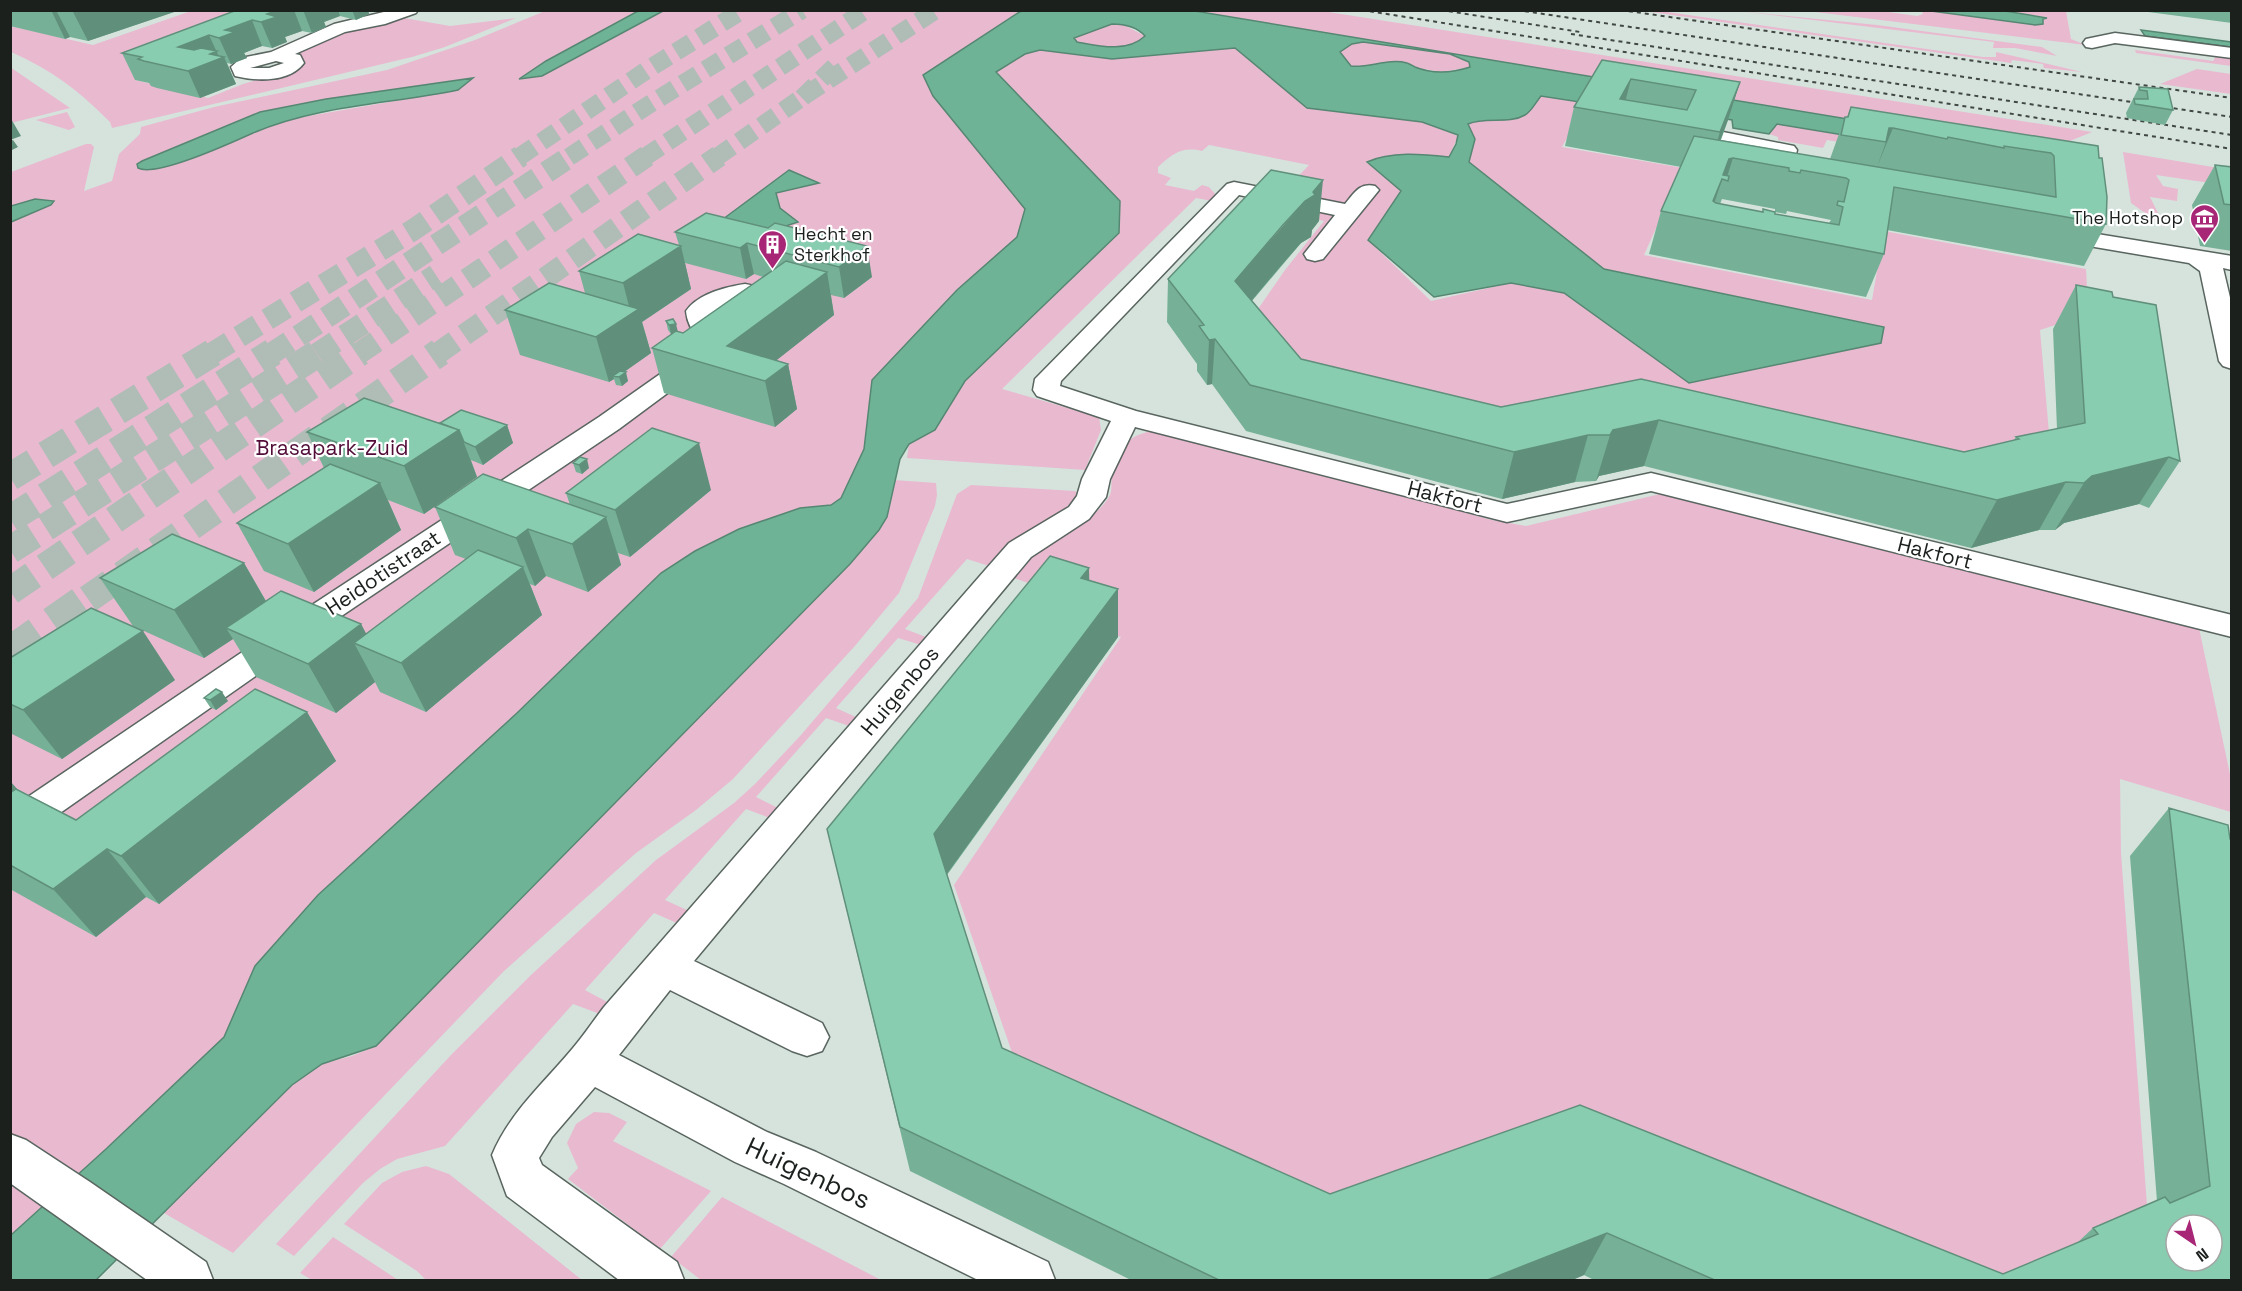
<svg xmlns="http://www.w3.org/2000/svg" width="2242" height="1291" font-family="'Space Grotesk',sans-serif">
<rect width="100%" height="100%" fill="#d5e3dc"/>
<path fill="#e9b9d0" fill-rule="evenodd" d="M1874,10L1917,16L1923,14L1922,11L1931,10L2039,25L2043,23V18L2046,17L2005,11H2066L2071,39L2086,45L1807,11Z
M191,11H319L135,80L208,98L243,84L280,73L290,54L342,29L404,18L450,26L516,18L445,47L412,57L112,128L110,122C77,89 53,71 11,52V26L93,45Z
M545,11H1021L923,75L933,96L1025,209L1017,237L957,290L872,380L864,450L841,498L831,505L800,508L739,529L695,551L661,573L517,713L318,895L255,966L224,1037L106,1149L11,1235L10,222L51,205L53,201L42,199L11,206V172L86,144H91L94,147L84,191L112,181L119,154L140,134L141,127L214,107L387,70L475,40ZM472,78L458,90L286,120L189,159L142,161L260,112L326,99Z
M1195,11H1322L2092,132L2065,143L2099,186L1827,140L1823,148L1778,140V137L1769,134L1777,124L2047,152Z
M1644,11H1660L1983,57H1996V52L2082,72L2044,68L2043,64L2012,60L2011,63Z
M1739,11L1877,25L2042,47L2057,56L2015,48H1993L1994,42Z
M1112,24H1122L1145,36C1126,53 1099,46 1077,42L1074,38Z
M1363,42L1450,54L1469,62L1470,67L1442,72L1381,62L1367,68L1351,66L1340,52L1352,43Z
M1236,48L1307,108L1422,122L1458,136L1449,157L1416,154L1367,163L1402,191L1368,240L1431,301L1511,283L1564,293L1689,383L1884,327L1604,269L1469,162L1475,139L1468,124L1477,120L1516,118L1541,96L1586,103L1562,147L1683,168L1644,255L1872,300L1884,231L2086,269L2088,306L2077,318L2040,330L2052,467L1306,402L1247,325L1285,270L1324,221L1269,207L1309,165L1209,145L1202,151C1182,146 1172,154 1158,167V173L1171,178L1165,185L1194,191L1202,185L1209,187L1217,196L1212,201L1196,198L1002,389L1099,417L1101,430L1085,470L907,458L909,444L935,430L965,381L1119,233L1120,201L995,72L1025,54L1040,50L1112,59Z
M2135,50L2213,61L2215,58L2213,54L2231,57V66L2136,53Z
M10,67L70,108L11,123Z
M2197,69L2231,74V94L2160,84Z
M67,112L75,127L69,130L36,120Z
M2123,152L2231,170L2210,183L2156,175L2163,186L2178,189L2177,201L2150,197L2165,227L2131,203Z
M1163,430L1492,520L1526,526L1660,494L1683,496L2199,628L2231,779V812L2120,779L2121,853L2148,1219L2004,1280L1317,1215L1024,1087L954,885L1121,637L1085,626L1059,594L1011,577C1018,569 1025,560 1033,554C1055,538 1097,520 1110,495C1112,491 1111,483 1112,477C1121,444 1127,433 1163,430Z
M894,480L936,483L937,495L935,506L899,593L854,647L733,779L696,810L636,853L504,971L233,1253L164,1213L292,1085L322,1064L352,1056L376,1046L850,564L879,530L887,517Z
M971,485L1075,491L1078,494L1067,507L989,566L967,559L905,629L926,637L921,645L898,638L836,708L858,718L849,726L826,718L756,797L778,808L770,818L746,809L665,900L689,911L679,924L654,913L585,990L609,1003L600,1014L573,1004L445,1146L397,1159L380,1169L363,1183L294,1256L276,1244L451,1055L531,975L656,860L734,803L755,784L801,735L918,598L957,494Z
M594,1112L609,1113L627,1122L613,1141L711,1191L660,1249L568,1179L578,1168L567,1143L576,1124Z
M426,1166L449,1174L582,1280H426L417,1271L344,1224L382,1183L402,1172Z
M722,1197L881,1280H701L671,1257Z
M333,1237L398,1280H312L300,1273Z"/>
<path fill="#6fb396" stroke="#568772" stroke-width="1.5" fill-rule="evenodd" d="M638,11H663L542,76L519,79L546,61Z
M1021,11H1195L2047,152L2044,168L1777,124L1769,134L1733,128L1732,120L1590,96L1586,103L1541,96C1536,102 1531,112 1525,115C1508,125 1486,116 1468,124L1475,139L1469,162L1604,269L1884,327L1881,343L1689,383L1564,293L1511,283L1434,297L1368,240L1401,191L1367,162C1391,151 1422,154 1449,157L1456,144L1458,135L1422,122L1307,108L1235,48L1112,59L1040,50L1025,54L996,72L1120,201L1119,233L965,381L935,430L909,444L900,459L887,517L879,530L850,564L376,1046L322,1064L292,1085L96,1280H11V1235L106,1149L224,1037L255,966L318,895L517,713L661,573L695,551L739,529L800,508L831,505L841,498L864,449L872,380L957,290L1017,237L1025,209L933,96L923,75ZM1112,24C1123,24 1137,27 1145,36C1127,53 1099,46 1077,42L1074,38ZM1363,42L1450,54L1469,62L1470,67C1452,73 1432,74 1415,67C1413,66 1408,63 1407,63C1388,58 1370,68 1351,66L1340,52L1352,44Z
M2005,11L2047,18L2043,19V24L2035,25L1931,11Z
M2141,30L2231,42V47L2145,36Z
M473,78L458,90C391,104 318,105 253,133C233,142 156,178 138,168L137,164L142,161L260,112L326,99Z
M789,170L819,183L776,193L780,208L798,222L761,234L715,225Z
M35,199L54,201L51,205L11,222V206Z"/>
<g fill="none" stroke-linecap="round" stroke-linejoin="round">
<path stroke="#b0bcb6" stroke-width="18" stroke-dasharray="18 9" stroke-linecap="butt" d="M920,12L923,10
M802,98L836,65"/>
<path stroke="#b0bcb6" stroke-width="18" stroke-dasharray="18 9" stroke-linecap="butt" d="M519,157L647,70L743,10
M569,157L650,104L802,10
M645,157L866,10
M717,157L807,94L936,10"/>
<path stroke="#b0bcb6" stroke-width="22" stroke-dasharray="22 11" stroke-linecap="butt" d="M211,354L413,230L521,156
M271,354L571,156
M317,354L436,275
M358,354L647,156
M437,354L719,156"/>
<path stroke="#b0bcb6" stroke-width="28" stroke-dasharray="28 14" stroke-linecap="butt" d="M10,477L214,352
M10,519L273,352
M10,550L320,352
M10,591L360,352
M88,599L440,352"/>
<path stroke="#b0bcb6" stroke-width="35" stroke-dasharray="35 18" stroke-linecap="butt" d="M10,654L90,598"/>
<defs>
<path id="minor" d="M392,10H418L416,13L385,24L345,32L295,54L300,55L304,63C289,83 256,81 235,76L231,67L241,58L271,52L334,24ZM276,61L284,63L269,68H250Z
M2115,33L2232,48V58L2115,43L2092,48L2086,47L2083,43L2086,39Z
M1723,132L1794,146L1797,150L1790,180L1796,182L1800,186L1796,190C1787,193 1780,191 1772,188L1769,184L1776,154L1716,142L1713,138L1716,134Z
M1234,182L1345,204C1354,193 1360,182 1375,186L1379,190L1323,259L1315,261L1307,259L1304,254L1335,215L1239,195L1061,381L1060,386L1136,411L1507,504L1651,473L2232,615V637L1651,491L1507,522L1135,427L1110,479L1106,497L1089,519L1031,557L694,961L822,1023L829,1037L822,1051L807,1056L792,1051L670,990L619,1055L767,1132L816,1152L1048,1262L1055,1280H978L784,1184L735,1162L595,1087L552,1137L539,1158L542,1165L677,1262L684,1280H619L507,1196L492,1155C510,1112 544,1083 573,1048C584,1035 594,1020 604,1007L986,569L1009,543L1069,507L1077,496L1082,479L1111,421L1037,396L1033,390L1035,379L1227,184Z
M2085,232L2232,256V270L2223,268L2232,306V369L2223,366L2219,361L2200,271L2189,263L2077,244L2074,239L2077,234Z
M745,284C762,287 770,291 778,307C770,318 762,324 748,320L745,315L753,306L747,299C733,299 722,306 711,314L714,324L732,342L728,347C706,353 688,332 686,311C698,294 725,287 745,284Z
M699,350L708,353L712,358L708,363L619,429L334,621L23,839L10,844V809L312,605L599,417L690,353Z
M10,1134L26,1140L90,1182L206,1262L213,1280H147L10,1183Z"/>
</defs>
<use href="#minor" stroke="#59655f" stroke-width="3"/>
<use href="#minor" fill="#fff" fill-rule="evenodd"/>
<path stroke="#414844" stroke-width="2" stroke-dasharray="4 4" stroke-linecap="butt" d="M1362,10L2232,149
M1441,10L1580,32
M1517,10L2232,117
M1621,10L2232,98
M1571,34L2232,135"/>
</g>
<path fill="#76b097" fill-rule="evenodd" d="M10,10H180L88,41L70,37L65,39L10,26Z
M237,10H368L369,14L356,20L340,16L324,22L326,27L312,33L302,31L285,37L287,42L272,48L262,46L244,53L247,58L231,64L227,63L236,84L200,98L157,88L151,86L149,83L135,80L122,53Z
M2133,10H2232V23Z
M1602,60L1740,82L1728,120L1721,140L1830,159L1845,117H1847L1851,107L2098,146L2106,224L2084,266L1887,230L1884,254L1866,297L1649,254L1661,211L1681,167L1565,146L1574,107ZM1722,199L1775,209V211L1762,212L1720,204ZM1787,211L1831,220L1829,223L1775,214V212L1786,214Z
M2139,87L2168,89L2173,110L2165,125L2127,118L2126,113Z
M2215,165L2232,167V251L2200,246L2192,205Z
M706,213L872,277L844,298L831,295L834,315L776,360L788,364L797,409L775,427L664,393L652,348L673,334H671L668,330L666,321L678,332L683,333L763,277L754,274L746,279L685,263L691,289L642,322L651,353L624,372L628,381L622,386L616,385L614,379L609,382L520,355L505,310L585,293L579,271L679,245L675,232Z
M1319,221L1312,230L1311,237L1301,243L1252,301L1301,359L1501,407L1641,379L1964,452L2014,440L2016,437L2057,429L2053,329L2076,285L2113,297L2180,461L2149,508L2139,504L2064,523L2055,530H2039L1971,548L1644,466L1599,476L1596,481L1575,482L1502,499L1246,431L1212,384L1207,385L1197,371V364L1167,322L1168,279Z
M440,423L507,425L513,443L483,465L471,460L477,477L424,514L388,500L401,530L314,592L264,571L237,523L324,468L307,432Z
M573,463L589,468L582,474L576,472Z
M711,490L630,557L618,553L621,565L588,592L546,576L535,586L530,584L542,615L426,712L380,692L375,682L336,713L256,677L233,639L204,658L133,626L100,578L244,563L266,601L361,624L366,634L466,559L455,555L435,507L570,505L566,493Z
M1089,568V580L1118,589V637L947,875L1002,1048L1330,1194L2003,1274L2077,1243L2093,1228L2157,1201L2130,856L2169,808L2232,1281H1596L1584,1275L1570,1281H1133L910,1171L827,829Z
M10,658L175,680L62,759L10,733Z
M204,698L228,701L216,710L210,707Z
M307,712L336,761L159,904L146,897L96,937L10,889V781L17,789L76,820Z"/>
<path fill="#60907b" d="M51,10H56L70,37L65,39Z
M72,10H180L88,41Z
M278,10H294L302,31L285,37L287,42L272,48L261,22L267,14Z
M303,10H338L340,16L324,22L326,27L312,33Z
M352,10H368L369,14L356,20Z
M252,20L262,46L244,53L247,58L231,64L219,38L225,30Z
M209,35L220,59L224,57L236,84L200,98L188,71L178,47Z
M1631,79L1622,115L1620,99Z
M1740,82L1728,120L1708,172L1720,132Z
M10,117L21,136L10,140Z
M1889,128H1893L1877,167L1886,142Z
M13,140L18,147L12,150L10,147V141Z
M1733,158L1726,180L1722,179L1709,220L1713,201L1729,159Z
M1323,180L1319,221L1312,230L1311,237L1301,243L1279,268L1232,324L1235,281Z
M747,243L754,274L746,279L740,248Z
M681,246L691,289L642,322L651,353L617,377L613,376L614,379L609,382L596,337L631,314L623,283Z
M867,246L872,277L844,298L839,267Z
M827,272L834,315L754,378L727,346Z
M676,324L678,332L671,334L669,325Z
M1215,339L1212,384L1207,385L1209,340Z
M788,364L797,409L775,427L765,381Z
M626,372L628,381L622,386L619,377Z
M1659,420L1644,466L1599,476L1596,481L1610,435L1613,430Z
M507,425L513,443L483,465L475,447Z
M459,430L477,477L424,514L404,466Z
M1588,435L1575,482L1502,499L1514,452Z
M699,443L711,490L630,557L615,510Z
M2169,457L2139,504L2064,523L2055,530L2084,483L2092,476Z
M587,459L589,468L582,474L579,465Z
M2066,482L2039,530L1971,548L1997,500Z
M380,483L401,530L314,592L288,544Z
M606,517L621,565L588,592L572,544Z
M528,529L546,576L535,586L516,538Z
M244,563L272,612L226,628L233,639L204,658L174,610Z
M523,567L542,615L426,712L401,663Z
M1089,568L1090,616L1081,578Z
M1118,589V637L941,882L934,834Z
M361,624L376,652L354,643L375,682L336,713L308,664Z
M143,631L175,680L62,759L23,710Z
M222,692L228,701L216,710L210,700Z
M307,712L336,761L159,904L121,856Z
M10,781L17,789L10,794Z
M107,849L146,897L96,937L53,889Z
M1607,1233L1584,1275L1570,1281H1485Z"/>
<path fill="#89cdb0" stroke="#60907b" stroke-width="1.5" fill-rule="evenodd" d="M237,10H278L267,14L277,17L261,22L252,20L225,30L235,32L219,38L209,35L178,47L194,50L201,48L217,51L210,54L224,57L188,71L144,61L138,59L142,57L122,53Z
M1602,60L1740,82L1720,132L1574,107ZM1631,79L1696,90L1687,110L1620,99Z
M2139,87L2168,89L2173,110L2135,104L2134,99H2148L2147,91L2140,90Z
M1851,107L2098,146L2099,158H2102L2107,197L2106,224L1894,187L1884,254L1661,211L1694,136L2056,197L2054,156L2051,153L2004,146V148L1948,137L1947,139L1893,128H1889L1886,142L1841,135L1845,117H1848ZM1733,158L1789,168V171L1800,173L1801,170L1846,178L1849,180L1844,202L1838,201L1837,205L1843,207L1839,225L1775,214V212L1763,209V212L1716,203L1713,201L1722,179L1728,181L1729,176L1723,175L1729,159Z
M2215,165L2232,167V205L2224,204Z
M1271,170L1323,180L1313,192L1315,195L1305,201L1282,226L1235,281L1301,359L1501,407L1641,379L1964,452L2019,439L2016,437L2085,423L2076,285L2112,292L2113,297L2156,305L2180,461L2169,457L2092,476L2084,483L2066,482L1997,500L1659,420L1613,430L1610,435H1588L1514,452L1250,385L1215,339L1209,340L1199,326L1204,325L1168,279Z
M706,213L768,228L775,223L867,246L839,267L747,243L740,248L675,232Z
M638,234L681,246L623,283L579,271Z
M786,261L827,272L727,346L788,364L765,381L652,348L676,331L683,333Z
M549,283L639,309L596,337L505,310Z
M673,319L676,324L669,325L666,321Z
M620,371L626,372L619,377L613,376Z
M364,398L459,430L404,466L307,432Z
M461,410L507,425L475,447L464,442L459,430L440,423Z
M652,428L699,443L615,510L566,493Z
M580,457L587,459L579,465L573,463Z
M330,464L380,483L288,544L237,523Z
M483,474L606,517L572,544L528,529L516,538L435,507Z
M172,534L244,563L174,610L100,578Z
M478,550L523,567L401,663L354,643Z
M1050,556L1089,568L1081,578L1118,589L934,834L1002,1048L1330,1194L1580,1105L2003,1274L2098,1234L2093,1228L2165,1197L2170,1203L2210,1186L2169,808L2228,825L2230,839L2232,840V1281H1717L1607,1233L1485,1281H1221L900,1127L827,829ZM2176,1225H2212V1261H2176Z
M281,591L361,624L308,664L226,628Z
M91,608L143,631L23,710L10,704V658Z
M216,689L222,692L210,700L204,698Z
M255,689L307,712L121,856L107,849L53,889L10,865V793L16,789L76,820Z"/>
<defs>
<symbol id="museum-pin" viewBox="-11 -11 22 30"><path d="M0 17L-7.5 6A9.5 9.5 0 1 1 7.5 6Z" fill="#a72776" stroke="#fff"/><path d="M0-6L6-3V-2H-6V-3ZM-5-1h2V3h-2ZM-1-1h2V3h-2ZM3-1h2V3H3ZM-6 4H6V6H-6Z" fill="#fff"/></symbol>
<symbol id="building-pin" viewBox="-11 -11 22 30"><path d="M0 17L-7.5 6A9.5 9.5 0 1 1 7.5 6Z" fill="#a72776" stroke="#fff"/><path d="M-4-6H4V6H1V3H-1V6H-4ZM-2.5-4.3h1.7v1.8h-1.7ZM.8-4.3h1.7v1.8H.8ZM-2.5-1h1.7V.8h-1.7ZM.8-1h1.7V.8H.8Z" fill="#fff"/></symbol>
</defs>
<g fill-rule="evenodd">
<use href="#museum-pin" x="2188" y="202" width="33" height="45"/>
<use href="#building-pin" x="756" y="228" width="33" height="45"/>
</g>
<g text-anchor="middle" stroke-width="4.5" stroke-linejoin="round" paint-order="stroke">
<g font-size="18" fill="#1b201d" stroke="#fff" text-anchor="end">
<text x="2183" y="224">The Hotshop</text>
<text x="794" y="240" text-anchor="start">Hecht en<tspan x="794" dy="21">Sterkhof</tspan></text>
</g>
<g font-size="21" fill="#520c38" stroke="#fff">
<text x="332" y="455">Brasapark-Zuid</text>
</g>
<g font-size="21" fill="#1b201d" stroke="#fff">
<text transform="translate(1445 497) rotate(14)" y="7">Hakfort</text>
<text transform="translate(1935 553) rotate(14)" y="7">Hakfort</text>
<text transform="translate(383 573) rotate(-34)" y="7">Heidotistraat</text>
<text transform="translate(900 691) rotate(-50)" y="7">Huigenbos</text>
</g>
<g font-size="26" fill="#1b201d" stroke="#fff">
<text transform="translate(808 1173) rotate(25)" y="9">Huigenbos</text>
</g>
</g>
<rect width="2242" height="1291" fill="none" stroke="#1b201d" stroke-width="24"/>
<g transform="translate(2194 1243) rotate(145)"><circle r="28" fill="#ffffff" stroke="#a4a6a5" stroke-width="1.5"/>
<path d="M0-4.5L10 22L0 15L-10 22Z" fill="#a72776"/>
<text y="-9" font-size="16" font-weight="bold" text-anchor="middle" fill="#1b201d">N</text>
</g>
</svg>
